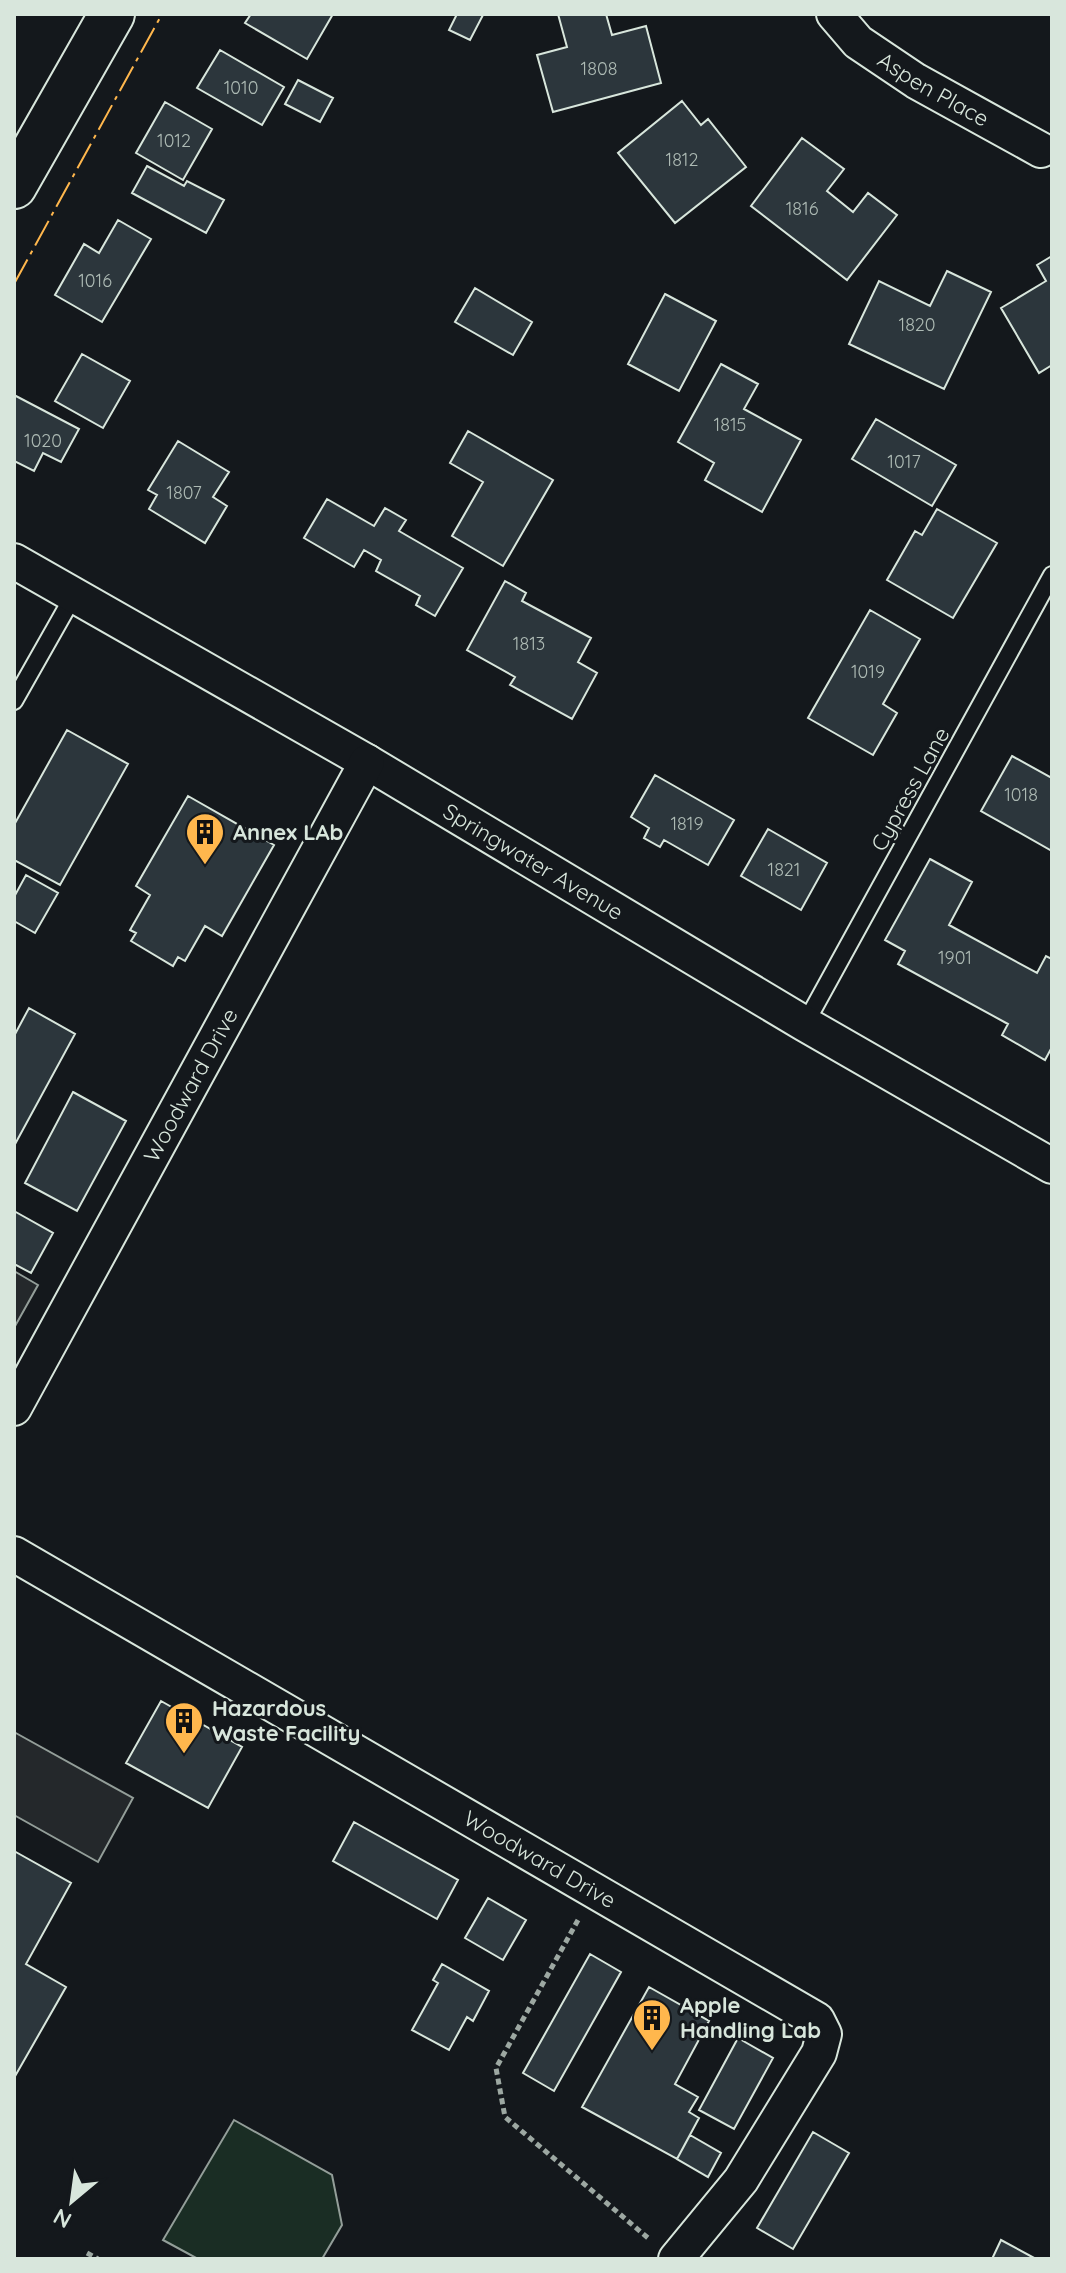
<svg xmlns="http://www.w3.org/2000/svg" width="1066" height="2273" font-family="Quicksand,sans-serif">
<rect width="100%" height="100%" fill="#14181c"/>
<path fill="#1a2d24" stroke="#939e99" stroke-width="2" d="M234,2120L332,2175L342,2225L322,2259H198L163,2240Z"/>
<path fill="#24282b" stroke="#939e99" stroke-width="2" d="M14,1271L38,1285L14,1328Z
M14,1732L133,1798L98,1862L14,1815Z"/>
<path fill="#2c363c" stroke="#d8e6dc" stroke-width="2" d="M251,14H333L307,59L245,23Z
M457,14L483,15L470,40L449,30Z
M558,14H606L612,35L646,26L661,83L553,112L537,55L567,47Z
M220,50L284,87L262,125L197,88Z
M298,80L333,98L320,122L285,104Z
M682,101L701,125L708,119L746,167L675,223L618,153Z
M165,102L212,129L183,180L136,153Z
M802,138L844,169L827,191L853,212L868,193L897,215L847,280L751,206Z
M147,166L184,186L187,181L224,200L206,233L132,193Z
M118,220L151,239L102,322L55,295L84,244L99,253Z
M1052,256V365L1039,373L1001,308L1046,281L1037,265Z
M947,271L991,292L944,389L849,344L879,281L930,306Z
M475,288L532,322L513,355L455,322Z
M665,294L716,321L679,391L628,364Z
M82,354L130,381L103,428L55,401Z
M721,364L758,384L744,409L801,440L762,512L705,480L714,463L678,442Z
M14,395L79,429L61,462L43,453L34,471L14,461Z
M876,419L956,465L932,506L852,459Z
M468,431L553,480L503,566L452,536L483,482L450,463Z
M178,441L229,472L213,497L227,506L205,543L149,509L157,495L148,490Z
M327,499L374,526L385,508L406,520L399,531L463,568L435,616L416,605L420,596L376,571L381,560L364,550L354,567L304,538Z
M937,509L997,543L953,618L887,580L915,531L922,535Z
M505,581L526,593L522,601L591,638L578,662L597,673L572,719L510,685L515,677L467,650Z
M870,610L920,639L883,704L897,713L873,755L808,718Z
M67,730L128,764L60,885L14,860V825Z
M1012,756L1052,778V851L981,811Z
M655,775L734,820L708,865L664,840L660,847L644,838L649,828L631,817Z
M188,796L274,845L222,936L205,926L185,961L178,957L173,966L131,941L136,933L130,930L150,895L136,886Z
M768,829L827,863L801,910L741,876Z
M930,859L972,882L949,925L1037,973L1046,956L1052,959V1047L1045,1060L1002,1035L1008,1024L898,964L905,951L885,940Z
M26,875L58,893L35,933L14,921V897Z
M29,1008L75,1034L14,1146V1036Z
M73,1092L126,1121L77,1211L25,1183Z
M14,1211L53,1233L31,1273L14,1264Z
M161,1701L242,1747L208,1808L126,1763Z
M354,1822L458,1880L437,1919L333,1861Z
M14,1851L71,1883L26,1964L66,1987L14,2078Z
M488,1898L526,1920L503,1960L465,1938Z
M590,1954L621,1972L554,2091L523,2073Z
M442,1964L489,1991L473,2021L467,2017L449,2050L412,2030L438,1983L433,1980Z
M649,1987L709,2021L675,2084L698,2097L689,2112L699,2118L677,2159L582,2107Z
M738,2038L773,2058L734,2129L699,2110Z
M813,2132L849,2153L793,2249L757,2228Z
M690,2135L721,2153L708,2177L677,2159Z
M1001,2240L1036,2259H992Z"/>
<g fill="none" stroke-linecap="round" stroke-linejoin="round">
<defs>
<path id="service" d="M14,701L74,595
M805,1024L1052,575"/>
<g id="minor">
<path id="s1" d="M834,14L858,42L916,81L1041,150"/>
<path id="s2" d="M14,561L367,762L805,1024L1052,1166"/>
<path id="s3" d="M14,1408L367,762"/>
<path id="s4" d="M14,1554L817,2020L824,2034L819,2053L741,2180L676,2259"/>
</g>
<path id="secondary" d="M14,186L112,14"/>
</defs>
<use href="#service" stroke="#d8e6dc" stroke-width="20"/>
<use href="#minor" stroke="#d8e6dc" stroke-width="38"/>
<use href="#secondary" stroke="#d8e6dc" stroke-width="48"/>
<path stroke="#9da8a2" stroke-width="5" stroke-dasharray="6 4" stroke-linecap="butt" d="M578,1920L496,2068L505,2117L648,2238
M87,2253L98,2259"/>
<use href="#service" stroke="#14181c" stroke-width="16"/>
<use href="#minor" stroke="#14181c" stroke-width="34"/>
<use href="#secondary" stroke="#14181c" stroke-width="44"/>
<path stroke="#ffb74d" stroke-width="2" stroke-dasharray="28 6 4 6" stroke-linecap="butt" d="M14,284L162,14"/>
</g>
<defs>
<symbol id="building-pin" viewBox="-11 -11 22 30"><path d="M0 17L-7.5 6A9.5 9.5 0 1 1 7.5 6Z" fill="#ffb74d" stroke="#14181c"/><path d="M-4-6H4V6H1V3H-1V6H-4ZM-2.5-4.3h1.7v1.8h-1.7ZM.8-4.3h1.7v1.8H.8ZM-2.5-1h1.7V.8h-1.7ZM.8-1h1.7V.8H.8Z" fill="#111"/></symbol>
</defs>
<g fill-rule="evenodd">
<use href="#building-pin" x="183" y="810" width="44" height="60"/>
<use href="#building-pin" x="162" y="1699" width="44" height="60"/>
<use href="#building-pin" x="630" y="1996" width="44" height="60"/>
</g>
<g text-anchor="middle" stroke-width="6" stroke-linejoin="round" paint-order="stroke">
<g font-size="18" fill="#adbab4">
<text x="599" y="75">1808</text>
<text x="241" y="94">1010</text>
<text x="174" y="147">1012</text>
<text x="682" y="166">1812</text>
<text x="802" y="215">1816</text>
<text x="95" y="287">1016</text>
<text x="917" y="331">1820</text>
<text x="730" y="431">1815</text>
<text x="43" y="447">1020</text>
<text x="904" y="468">1017</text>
<text x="184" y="499">1807</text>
<text x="529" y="650">1813</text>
<text x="868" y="678">1019</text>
<text x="1021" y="801">1018</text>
<text x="687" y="830">1819</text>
<text x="784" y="876">1821</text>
<text x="955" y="964">1901</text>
</g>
<g font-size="22" fill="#d8e6dc" stroke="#14181c">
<text dy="8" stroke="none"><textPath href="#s1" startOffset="126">Aspen Place</textPath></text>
<text transform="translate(910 789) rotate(-61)" y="8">Cypress Lane</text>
<text dy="8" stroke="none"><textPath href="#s2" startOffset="600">Springwater Avenue</textPath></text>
<text dy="8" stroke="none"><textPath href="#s3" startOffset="368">Woodward Drive</textPath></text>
<text dy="8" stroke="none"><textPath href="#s4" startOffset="608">Woodward Drive</textPath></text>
</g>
<g font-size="22" font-weight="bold" fill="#d8e6dc" stroke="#14181c" text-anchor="start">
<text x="233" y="840">Annex LAb</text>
<text x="212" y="1716">Hazardous<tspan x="212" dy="25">Waste Facility</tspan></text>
<text x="680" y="2013">Apple<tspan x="680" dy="25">Handling Lab</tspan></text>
</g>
</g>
<rect width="1066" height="2273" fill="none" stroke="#d8e6dc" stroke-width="32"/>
<g transform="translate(72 2201) rotate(209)" stroke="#14181c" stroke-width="6" paint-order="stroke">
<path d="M0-6L14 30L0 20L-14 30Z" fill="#d8e6dc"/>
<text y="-12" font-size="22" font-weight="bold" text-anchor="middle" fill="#d8e6dc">N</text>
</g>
</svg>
